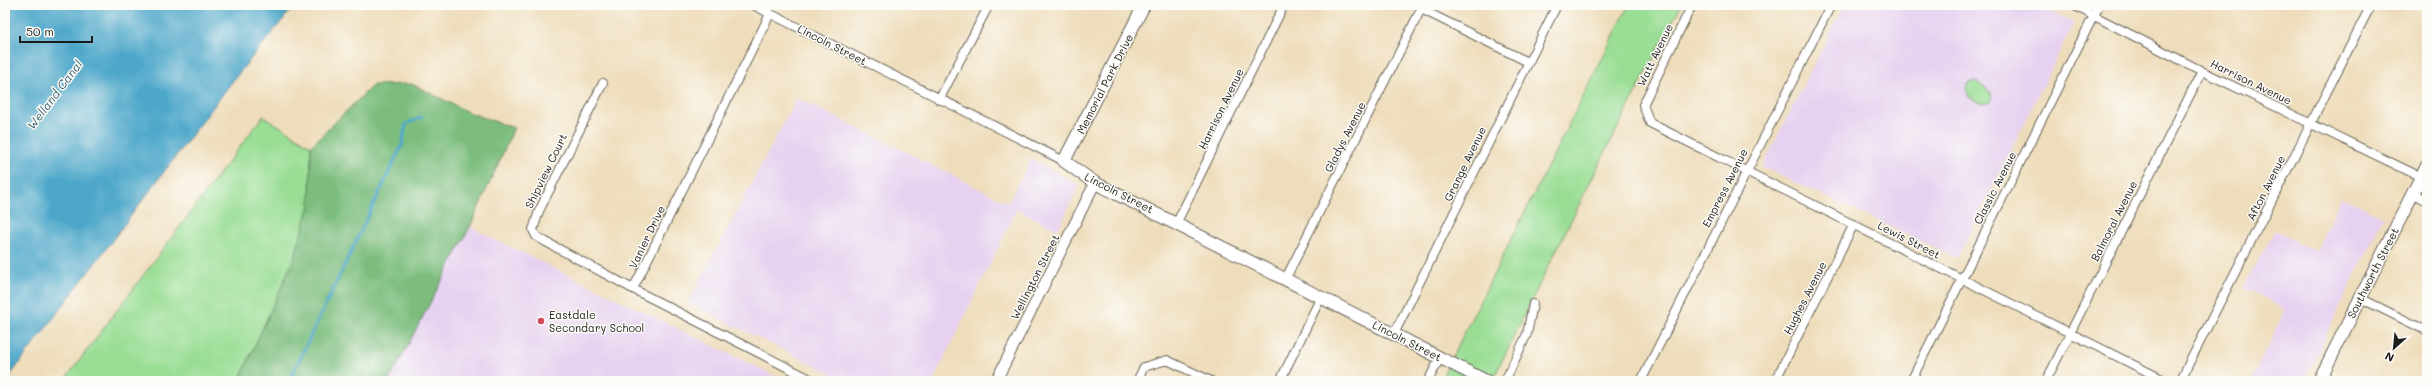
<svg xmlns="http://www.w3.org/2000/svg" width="2432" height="386" font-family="Mali,sans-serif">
<rect width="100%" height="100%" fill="#fdfcf7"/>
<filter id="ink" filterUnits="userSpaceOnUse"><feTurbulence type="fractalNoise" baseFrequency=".025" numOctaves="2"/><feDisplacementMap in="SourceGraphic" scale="8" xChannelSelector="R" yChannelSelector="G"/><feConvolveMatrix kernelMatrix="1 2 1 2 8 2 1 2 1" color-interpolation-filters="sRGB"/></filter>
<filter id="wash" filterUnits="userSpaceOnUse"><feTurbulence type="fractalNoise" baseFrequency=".012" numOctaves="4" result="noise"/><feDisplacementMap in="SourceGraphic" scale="16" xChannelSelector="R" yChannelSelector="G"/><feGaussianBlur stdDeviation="0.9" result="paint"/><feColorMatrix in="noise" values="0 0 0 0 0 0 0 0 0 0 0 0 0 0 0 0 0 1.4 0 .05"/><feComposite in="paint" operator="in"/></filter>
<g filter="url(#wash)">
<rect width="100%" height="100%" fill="#edb"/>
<path fill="#e6d2f0" d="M1844,5H2038L2074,23L1957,258L1762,167Z
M797,98L1008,203L1031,159L1079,185L1058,230L1017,209L933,381H846L688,303Z
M2341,197L2384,216L2304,381H2251L2285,310L2243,287L2276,230L2316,252Z
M470,227L785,381H389Z"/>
<path fill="#9ade95" stroke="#5b7d58" d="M1629,5H1681L1592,178L1492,381H1440Z
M1976,81L1990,92L1993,97L1990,102L1983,104L1969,97L1966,89L1968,84Z
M263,116L311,146L310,205L294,259L239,381H64Z"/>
<path fill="#7bbd7e" stroke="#4c6c4d" d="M412,84L470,113L514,128L470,227L389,381H239L294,259L310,205L311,146L373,85Z"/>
<path fill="#4da7ca" stroke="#346273" d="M5,5H295L235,78L6,381Z"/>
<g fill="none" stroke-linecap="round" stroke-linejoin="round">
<path stroke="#4da7ca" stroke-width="3" d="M289,381L402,145L406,124L422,117"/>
</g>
</g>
<g filter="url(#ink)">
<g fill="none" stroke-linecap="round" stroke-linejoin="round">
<defs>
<path id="minor" d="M753,5L1064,161
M1692,5L1643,105L1650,123L2166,381
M2073,5L2202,71L2421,177
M1421,9L1528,62
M770,14L633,289L814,381
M603,83L539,211L533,230L536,236L546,242L633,289
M939,100L989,5
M2413,193L2427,201
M1177,222L1284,5
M1286,278L1423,5
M2360,298L2427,331
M1394,334L1557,5
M1137,381L1144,367L1167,360L1211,381
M1280,381L1321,297
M1428,381L1440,358
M1505,381L1527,334L1533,304
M1641,381L1831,5
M1775,381L1854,224
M1911,381L2099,5
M2046,381L2202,71
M2180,381L2371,5"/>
<path id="tertiary" d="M996,381L1095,183"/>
<path id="secondary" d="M1144,5L1064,161L1095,183L1486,381
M2319,381L2427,165"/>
</defs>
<use href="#minor" stroke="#666054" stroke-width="10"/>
<use href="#tertiary" stroke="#666054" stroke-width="12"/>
<use href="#secondary" stroke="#666054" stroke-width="14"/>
<use href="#minor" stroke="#fff" stroke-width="8"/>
<use href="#tertiary" stroke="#fff" stroke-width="10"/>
<use href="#secondary" stroke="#fff" stroke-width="12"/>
</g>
</g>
<circle fill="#d1495b" stroke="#fdfcf7" stroke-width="1.5" cx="541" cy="321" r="4"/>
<g text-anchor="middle" stroke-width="3" stroke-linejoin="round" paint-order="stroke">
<g font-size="11" fill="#1c1c1c" stroke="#fdfcf7">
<text transform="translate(832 45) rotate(27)" y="4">Lincoln Street</text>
<text transform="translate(1655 55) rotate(-64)" y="4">Watt Avenue</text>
<text transform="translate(2251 82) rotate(26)" y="4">Harrison Avenue</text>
<text transform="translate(1105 84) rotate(-63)" y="4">Memorial Park Drive</text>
<text transform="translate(1221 109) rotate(-64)" y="4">Harrison Avenue</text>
<text transform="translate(1345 137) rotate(-63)" y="4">Gladys Avenue</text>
<text transform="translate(1465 164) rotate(-64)" y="4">Grange Avenue</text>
<text transform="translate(546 171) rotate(-64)" y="4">Shipview Court</text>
<text transform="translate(1725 188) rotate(-63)" y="4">Empress Avenue</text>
<text transform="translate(1995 188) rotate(-63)" y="4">Classic Avenue</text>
<text transform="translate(2266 188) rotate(-63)" y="4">Afton Avenue</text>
<text transform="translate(1119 193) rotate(27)" y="4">Lincoln Street</text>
<text transform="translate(2114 221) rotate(-63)" y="4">Balmoral Avenue</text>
<text transform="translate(647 237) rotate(-64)" y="4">Vanier Drive</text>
<text transform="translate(1909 240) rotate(27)" y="4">Lewis Street</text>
<text transform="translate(2373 273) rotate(-63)" y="4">Southworth Street</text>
<text transform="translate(1035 277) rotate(-63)" y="4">Wellington Street</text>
<text transform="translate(1805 298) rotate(-63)" y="4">Hughes Avenue</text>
<text transform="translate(1407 341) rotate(27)" y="4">Lincoln Street</text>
</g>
<g font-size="11" fill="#1c1c1c" stroke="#fdfcf7" text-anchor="start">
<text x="549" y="319">Eastdale<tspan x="549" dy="13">Secondary School</tspan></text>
</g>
<g font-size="12" font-style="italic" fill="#346273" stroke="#fdfcf7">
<text transform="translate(55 95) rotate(-53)" y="4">Welland Canal</text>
</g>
</g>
<rect width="2432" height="386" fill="none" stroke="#fdfcf7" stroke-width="20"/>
<g transform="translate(2394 348) rotate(207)" stroke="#fdfcf7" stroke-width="3" paint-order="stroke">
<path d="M0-3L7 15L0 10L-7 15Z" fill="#1c1c1c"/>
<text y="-6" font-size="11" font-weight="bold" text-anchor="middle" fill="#1c1c1c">N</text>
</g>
<path d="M20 36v6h72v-6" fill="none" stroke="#1c1c1c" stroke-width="2"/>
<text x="26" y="36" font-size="12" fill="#1c1c1c" stroke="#fdfcf7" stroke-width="3" paint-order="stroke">50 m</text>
</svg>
